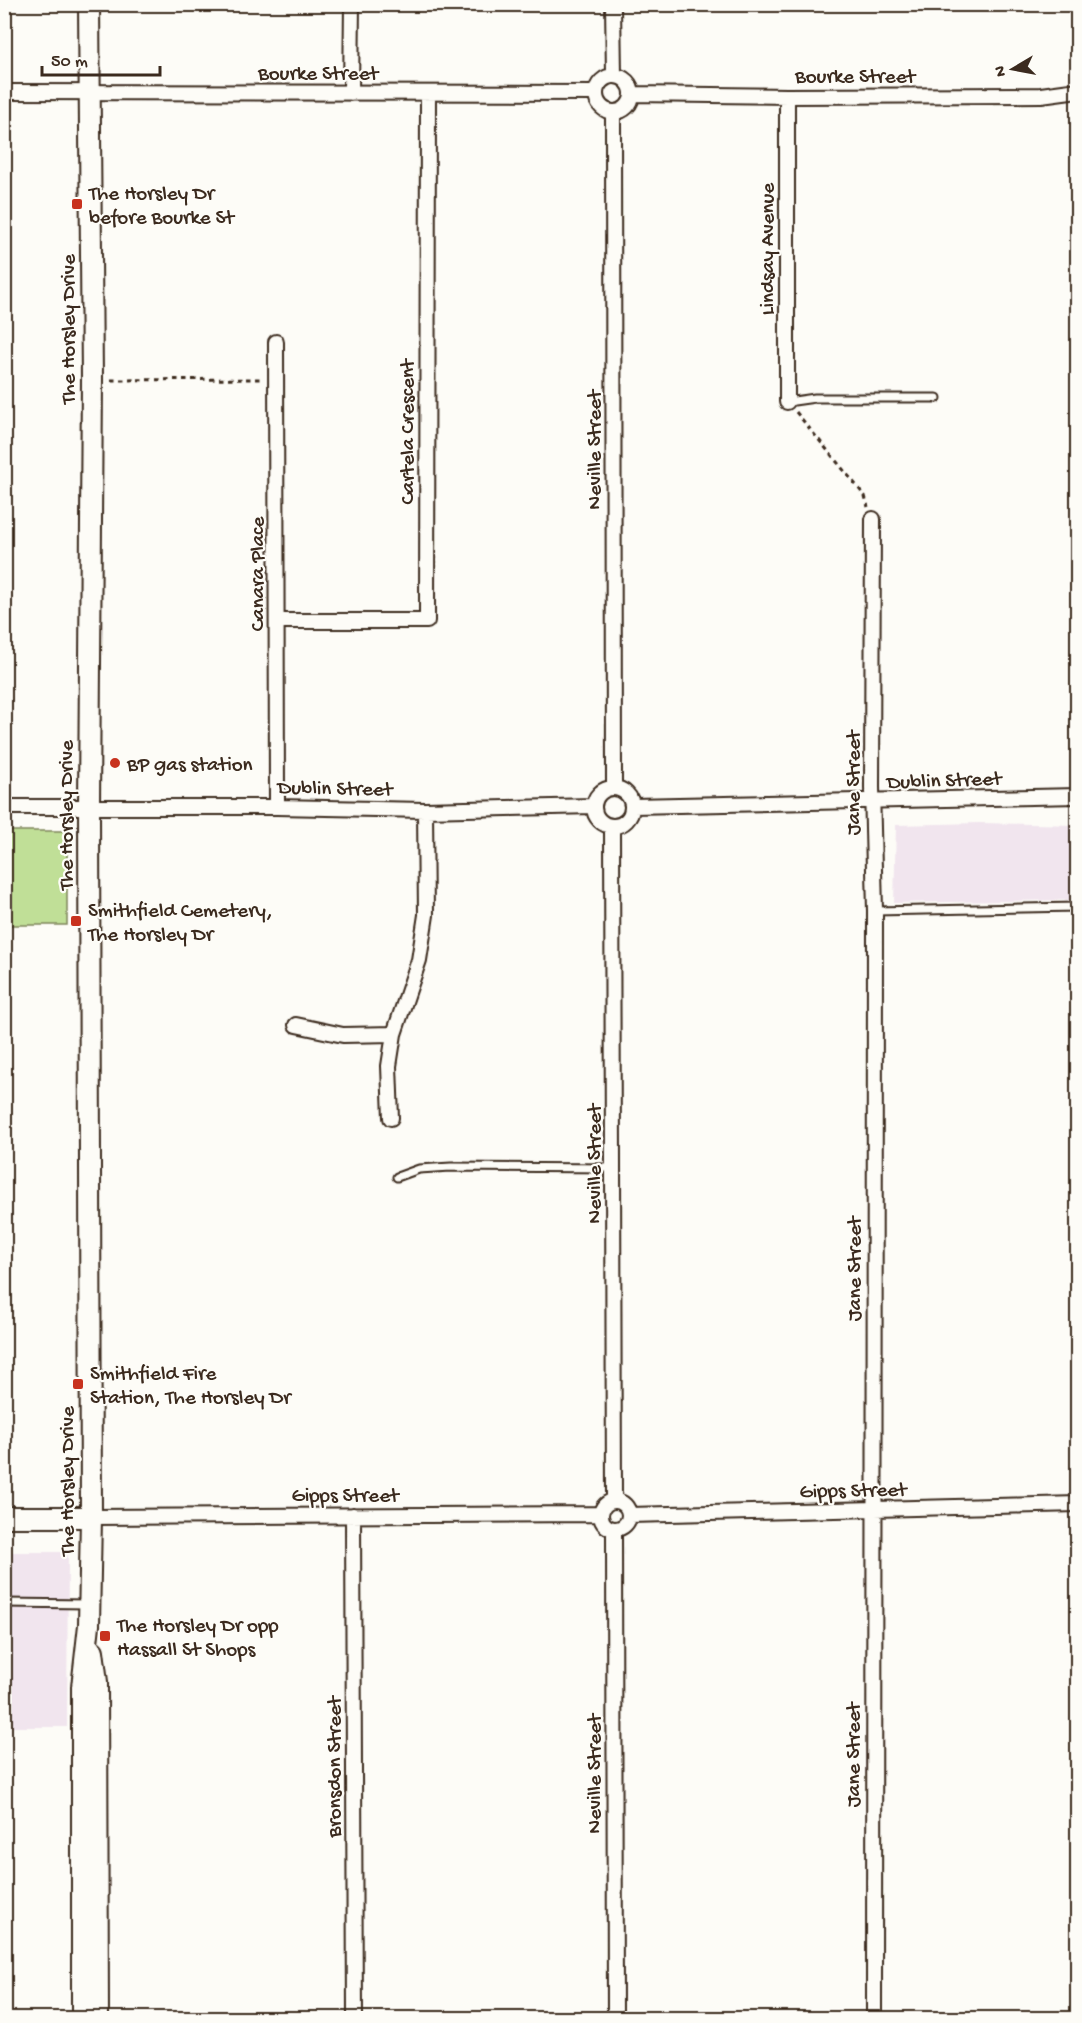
<svg xmlns="http://www.w3.org/2000/svg" width="1082" height="2023" font-family="'Gochi Hand',sans-serif">
<rect width="100%" height="100%" fill="#fdfcf7"/>
<filter id="ink" filterUnits="userSpaceOnUse"><feTurbulence type="fractalNoise" baseFrequency=".0167" numOctaves="2"/><feDisplacementMap in="SourceGraphic" scale="12" xChannelSelector="R" yChannelSelector="G"/><feConvolveMatrix kernelMatrix="1 2 1 2 8 2 1 2 1" color-interpolation-filters="sRGB"/></filter>
<g filter="url(#ink)">
<path fill="#f1e5ee" d="M980,823L1077,825V900L894,903L896,825Z
M5,1552H68L67,1727H5Z"/>
<path fill="#c0df97" stroke="#7e845a" stroke-width="1.5" d="M5,831H67V925H5Z"/>
<g fill="none" stroke-linecap="round" stroke-linejoin="round">
<defs>
<path id="service" d="M787,402L815,398H937
M875,911L1078,907
M397,1177L419,1169L451,1167L614,1168
M4,1603L89,1604"/>
<path id="minor" d="M613,4L614,76
M596 94a18 18 0 1 1 36 0a18 18 0 1 1-36 0Z
M4,92L596,93
M351,93L352,4
M633,94L787,96L1041,95L1078,90
M787,96V402
M613,113L614,787
M276,342L277,807
M873,519L872,787L875,911L874,2018
M277,621H427L428,93
M594 807a19 19 0 1 1 38 0a19 19 0 1 1-38 0Z
M633,806L1078,796
M4,807H277L425,810L593,806
M612,826L614,1501
M296,1025L343,1035L394,1034
M391,1118L389,1066L394,1034L419,960L426,915L425,810
M601 1515a14 14 0 1 1 28 0a14 14 0 1 1-28 0Z
M353,1515L355,2018
M629,1515L1078,1504
M91,1517L600,1514
M614,1530L615,2018"/>
<path id="secondary" d="M4,1517H91
M93,1651L97,1682L98,2018
M82,2018V1687L89,1625L91,1517L89,807L92,379L89,4"/>
</defs>
<use href="#service" stroke="#3b2a1e" stroke-width="11"/>
<use href="#minor" stroke="#3b2a1e" stroke-width="18"/>
<use href="#secondary" stroke="#3b2a1e" stroke-width="24"/>
<path stroke="#3b2a1e" stroke-width="3" stroke-dasharray="4.5 4.5" stroke-linecap="butt" d="M329,79V71
M111,380L262,379
M796,412L865,496L868,507"/>
<use href="#service" stroke="#fdfcf7" stroke-width="7"/>
<use href="#minor" stroke="#fdfcf7" stroke-width="14"/>
<use href="#secondary" stroke="#fdfcf7" stroke-width="20"/>
</g>
</g>
<g fill="#c8321e" stroke="#fdfcf7" stroke-width="2">
<rect x="71" y="198" width="12" height="12" rx="3"/>
<circle cx="115" cy="763" r="6"/>
<rect x="70" y="915" width="12" height="12" rx="3"/>
<rect x="72" y="1378" width="12" height="12" rx="3"/>
<rect x="99" y="1630" width="12" height="12" rx="3"/>
</g>
<g text-anchor="middle" stroke-width="4.5" stroke-linejoin="round" paint-order="stroke">
<g font-size="21" fill="#3b2a1e" stroke="#fdfcf7">
<text x="318" y="79">Bourke Street</text>
<text x="855" y="82">Bourke Street</text>
<text transform="translate(766 249) rotate(-90)" y="7">Lindsay Avenue</text>
<text transform="translate(67 329) rotate(-90)" y="7">The Horsley Drive</text>
<text transform="translate(406 432) rotate(-90)" y="7">Cartela Crescent</text>
<text transform="translate(593 450) rotate(-90)" y="7">Neville Street</text>
<text transform="translate(256 574) rotate(-90)" y="7">Canara Place</text>
<text transform="translate(944 779) rotate(-2)" y="7">Dublin Street</text>
<text transform="translate(852 783) rotate(-90)" y="7">Jane Street</text>
<text transform="translate(335 787) rotate(1)" y="7">Dublin Street</text>
<text transform="translate(65 815) rotate(-90)" y="7">The Horsley Drive</text>
<text transform="translate(593 1164) rotate(-90)" y="7">Neville Street</text>
<text transform="translate(853 1269) rotate(-90)" y="7">Jane Street</text>
<text transform="translate(66 1481) rotate(-90)" y="7">The Horsley Drive</text>
<text transform="translate(853 1489) rotate(-1)" y="7">Gipps Street</text>
<text x="345" y="1501">Gipps Street</text>
<text transform="translate(852 1755) rotate(-90)" y="7">Jane Street</text>
<text transform="translate(333 1767) rotate(-90)" y="7">Bronsdon Street</text>
<text transform="translate(593 1774) rotate(-90)" y="7">Neville Street</text>
</g>
<g font-size="21" fill="#3b2a1e" stroke="#fdfcf7" text-anchor="start">
<text x="89" y="199">The Horsley Dr<tspan x="89" dy="24">before Bourke St</tspan></text>
<text x="127" y="770">BP gas station</text>
<text x="88" y="916">Smithfield Cemetery,<tspan x="88" dy="24">The Horsley Dr</tspan></text>
<text x="90" y="1379">Smithfield Fire<tspan x="90" dy="24">Station, The Horsley Dr</tspan></text>
<text x="117" y="1631">The Horsley Dr opp<tspan x="117" dy="24">Hassall St Shops</tspan></text>
</g>
</g>
<rect width="1082" height="2023" fill="none" stroke="#fdfcf7" stroke-width="24"/>
<rect x="12" y="12" width="1058" height="1999" fill="none" stroke="#3b2a1e" stroke-width="2" filter="url(#ink)"/>
<g transform="translate(1013 69) rotate(260)" stroke="#fdfcf7" stroke-width="4.5" paint-order="stroke">
<path d="M0-4.5L10 22L0 15L-10 22Z" fill="#3b2a1e"/>
<text y="-9" font-size="16" font-weight="bold" text-anchor="middle" fill="#3b2a1e">N</text>
</g>
<path d="M42 66v9h118v-9" fill="none" stroke="#3b2a1e" stroke-width="3"/>
<text x="51" y="66" font-size="18" fill="#3b2a1e" stroke="#fdfcf7" stroke-width="4.5" paint-order="stroke">50 m</text>
</svg>
